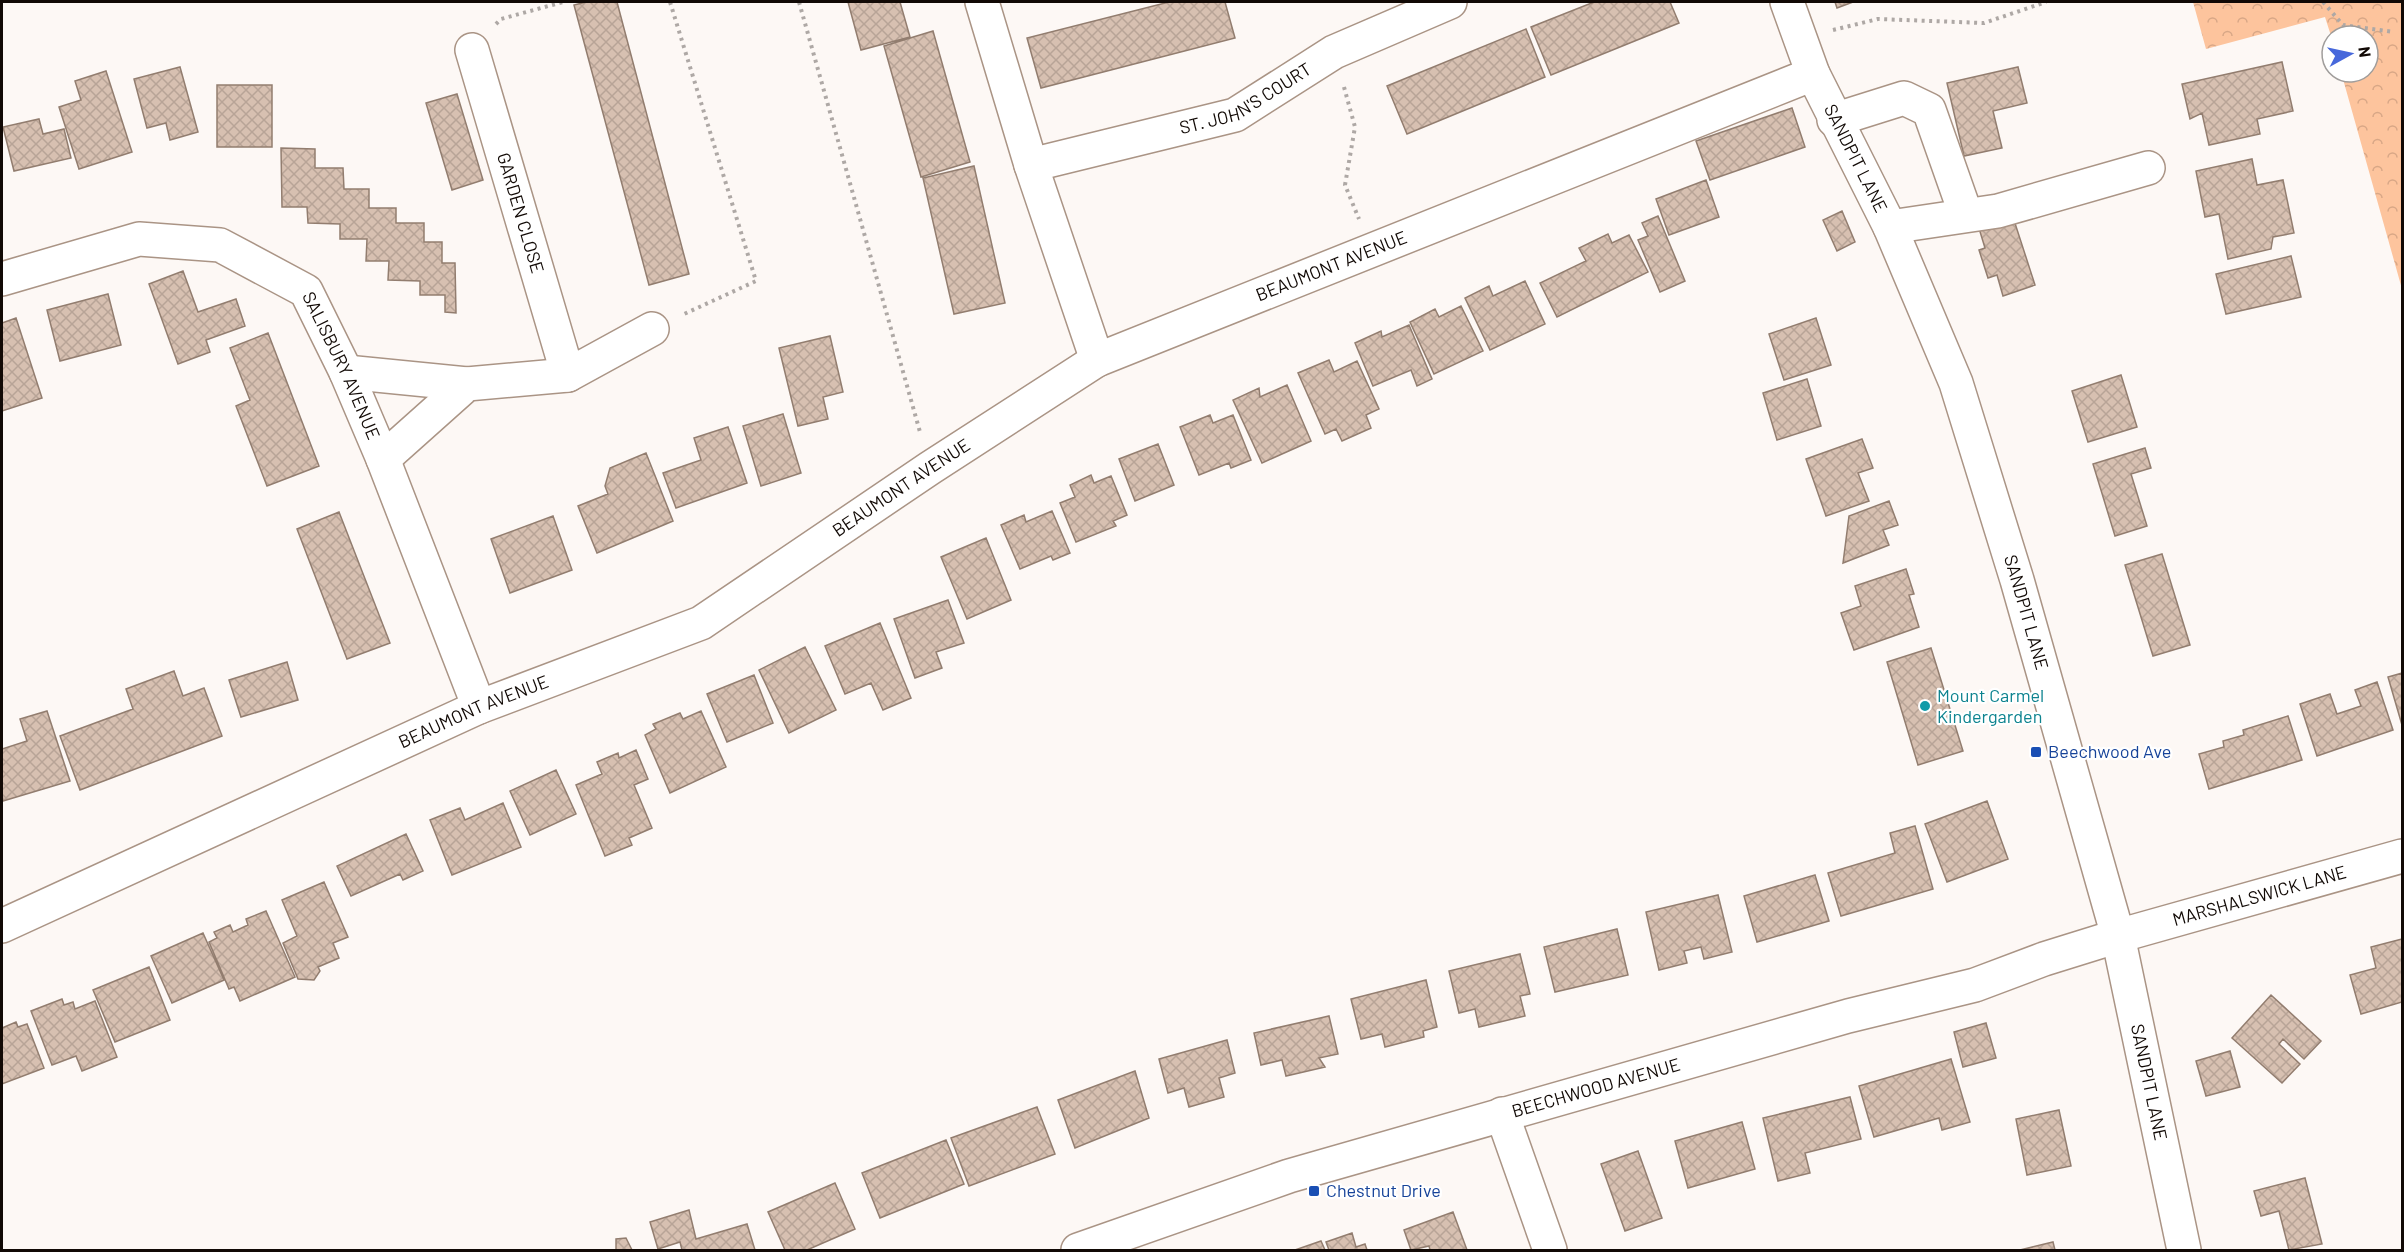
<svg xmlns="http://www.w3.org/2000/svg" width="2404" height="1252" font-family="Barlow,sans-serif">
<defs>
<pattern id="forest-crowns" width="20" height="18" patternUnits="userSpaceOnUse" patternTransform="scale(1.5)"><rect width="20" height="18" fill="#fdc49d"/><path d="M2 6a3 3 0 1 1 6 0M12 15a3 3 0 1 1 6 0" fill="none" stroke="#d8a786"/></pattern>
<pattern id="building-cross-hatch" width="8" height="8" patternUnits="userSpaceOnUse" patternTransform="scale(1.5)"><rect width="8" height="8" fill="#d7c0b1"/><path d="M0 0l8 8M0 8l8-8" fill="none" stroke="#b8a497"/></pattern>
</defs>
<rect width="100%" height="100%" fill="#fdf8f5"/>
<path fill="url(#forest-crowns)" d="M2193,2H2402V289L2341,72H2368V36H2332V39L2325,17L2206,49Z"/>
<path fill="url(#building-cross-hatch)" stroke="#927d6f" stroke-width="1.5" d="M586,2H617L689,274L649,285L574,5Z
M848,2H900L910,37L861,50Z
M1169,2H1225L1235,38L1041,88L1027,38Z
M1594,2H1670L1679,23L1551,75L1531,27Z
M1835,2H1853L1837,8Z
M1526,29L1545,77L1407,134L1387,86Z
M933,31L970,162L921,177L884,46Z
M2282,62L2293,111L2257,119L2260,134L2209,145L2202,113L2190,119L2182,84Z
M180,67L198,132L170,140L166,123L147,128L134,79Z
M2018,67L2027,103L1993,111L2002,148L1964,156L1947,83Z
M106,71L132,152L79,169L59,107L81,100L75,81Z
M217,85H272V147H217Z
M457,94L483,180L452,190L426,103Z
M1792,108L1805,147L1710,180L1696,141Z
M39,119L43,134L64,129L71,158L14,171L3,127Z
M281,148L315,149V168H343L344,189H369V208H396V223H424V242H442V263H455L456,313L445,312V295H420V281L388,280L389,261H366L367,239H340V224L308,223L307,207H282Z
M2252,159L2257,185L2283,180L2294,233L2273,237L2271,249L2228,259L2219,214L2205,217L2196,171Z
M974,166L1005,303L954,314L923,178Z
M1706,180L1719,217L1669,235L1656,199Z
M1842,211L1855,242L1837,251L1823,220Z
M2012,214L2035,285L2003,296L1997,275L1988,278L1979,250L1985,248L1978,225Z
M1658,216L1685,281L1660,292L1638,240L1648,236L1642,223Z
M1608,234L1612,243L1629,235L1648,272L1557,317L1540,283L1586,261L1579,248Z
M2291,256L2301,297L2226,314L2216,274Z
M183,271L198,312L236,299L245,326L206,340L210,352L178,364L149,284Z
M1525,281L1545,324L1490,350L1465,298L1489,286L1493,296Z
M108,294L121,345L60,361L47,310Z
M1461,306L1483,351L1434,374L1410,322L1435,309L1439,317Z
M16,318L42,398L2,411V323Z
M1816,318L1831,365L1784,380L1769,334Z
M1409,325L1432,379L1417,386L1411,370L1373,386L1355,343L1381,331L1382,337Z
M268,333L319,466L267,486L236,406L250,400L230,348Z
M830,336L843,392L823,397L828,419L798,426L779,348Z
M1329,360L1334,372L1357,361L1379,409L1366,415L1371,428L1342,441L1336,429L1325,434L1298,373Z
M2121,375L2137,427L2088,442L2072,391Z
M1807,379L1821,426L1777,440L1763,393Z
M1287,385L1311,441L1262,463L1233,400L1259,388L1260,397Z
M783,414L801,473L761,486L743,426Z
M1210,415L1213,423L1233,415L1251,460L1231,468L1229,463L1199,475L1180,427Z
M728,427L747,483L676,508L663,473L701,460L694,438Z
M1862,439L1873,468L1858,473L1869,501L1826,516L1806,459Z
M1158,444L1174,485L1135,501L1119,459Z
M2145,448L2151,468L2131,474L2147,526L2115,536L2093,464Z
M646,453L673,521L597,553L578,506L608,494L605,486L610,468Z
M1091,475L1094,483L1111,476L1127,515L1113,521L1116,526L1076,542L1060,503L1075,497L1070,485Z
M1889,501L1898,525L1883,530L1889,545L1843,563L1849,516Z
M1052,511L1070,553L1053,560L1051,556L1020,569L1001,525L1024,515L1026,522Z
M339,512L390,643L347,659L297,529Z
M553,516L572,570L510,593L491,539Z
M986,538L1011,600L967,619L941,557Z
M2162,554L2190,645L2153,656L2125,565Z
M1906,569L1914,594L1909,595L1919,627L1854,650L1841,613L1861,606L1855,586Z
M948,600L964,643L936,652L942,668L915,678L894,619Z
M880,623L911,698L883,710L871,683L845,694L825,646Z
M805,647L836,710L789,733L759,670Z
M1931,648L1963,751L1918,765L1887,662Z
M287,662L298,700L241,717L229,680Z
M174,671L183,696L204,688L222,736L80,790L60,736L133,709L126,689Z
M2402,673V725L2388,677Z
M754,675L773,723L727,742L707,694Z
M2377,682L2393,730L2317,756L2300,704L2330,694L2337,714L2361,706L2355,690Z
M47,711L70,781L3,801L2,795V749L27,741L20,719Z
M701,711L726,767L670,793L645,735L656,729L653,724L680,713L683,719Z
M2288,716L2302,760L2209,789L2199,754L2224,747L2223,741L2244,735L2243,730Z
M636,750L648,779L634,785L652,828L629,838L632,845L605,856L576,785L602,774L597,762L618,753L619,758Z
M556,770L576,814L530,835L510,791Z
M1987,801L2008,859L1947,882L1925,824Z
M503,803L521,847L452,875L430,820L460,808L465,820Z
M1915,826L1933,889L1841,916L1828,873L1895,853L1890,833Z
M406,834L423,871L403,880L400,874L351,896L337,866Z
M1815,875L1829,921L1757,942L1744,896Z
M324,882L348,937L333,943L339,958L318,967L320,971L314,980L298,979L283,943L297,936L282,900Z
M1718,895L1732,952L1704,959L1701,947L1684,951L1687,963L1659,970L1646,912Z
M266,911L295,977L240,1001L234,987L229,989L209,942L217,938L214,932L230,925L233,932L248,925L246,919Z
M1617,929L1628,975L1555,992L1544,947Z
M203,933L224,980L172,1003L151,956Z
M2402,939V1002L2361,1014L2350,975L2376,968L2371,947Z
M1520,954L1530,994L1520,996L1525,1016L1479,1027L1475,1009L1459,1013L1449,971Z
M149,967L170,1020L115,1042L93,990Z
M1426,980L1437,1027L1423,1031L1424,1037L1385,1047L1382,1034L1361,1039L1351,999Z
M2271,995L2321,1041L2304,1059L2283,1039L2279,1044L2300,1064L2282,1083L2232,1038Z
M62,999L64,1005L73,1002L75,1009L95,1001L117,1057L82,1071L76,1056L52,1065L31,1011Z
M1329,1016L1338,1054L1319,1058L1325,1067L1286,1076L1282,1060L1261,1065L1254,1033Z
M16,1022L18,1027L27,1024L44,1068L2,1084V1028Z
M1986,1023L1996,1058L1963,1067L1954,1032Z
M1227,1040L1235,1073L1219,1078L1224,1097L1189,1107L1184,1088L1168,1093L1159,1059Z
M2230,1051L2240,1087L2206,1096L2196,1061Z
M1951,1059L1970,1122L1942,1130L1939,1118L1874,1137L1859,1086Z
M1135,1071L1149,1118L1075,1148L1058,1100Z
M1850,1097L1861,1139L1805,1153L1810,1173L1778,1181L1763,1118Z
M1037,1107L1055,1154L969,1186L951,1138Z
M2059,1110L2071,1166L2027,1175L2016,1119Z
M1742,1122L1755,1169L1688,1188L1675,1141Z
M946,1140L964,1184L880,1218L862,1173Z
M1638,1151L1662,1218L1625,1231L1601,1164Z
M2305,1178L2322,1244L2289,1250L2279,1211L2261,1216L2254,1191Z
M835,1183L855,1229L807,1250H785L768,1212Z
M689,1210L696,1239L747,1224L755,1250H682L680,1242L658,1249L650,1222Z
M1453,1212L1467,1250H1430L1429,1246L1411,1250L1404,1230Z
M1352,1233L1356,1247L1365,1244L1367,1250H1329L1326,1242Z
M626,1238L632,1250H616V1239Z
M1321,1241L1325,1250H1295Z
M2053,1242L2055,1250H2020Z"/>
<g fill="none" stroke-linecap="round" stroke-linejoin="round">
<defs>
<g id="minor">
<path d="M982,2L1031,165L1097,360"/>
<path id="s1" d="M1787,2L1813,74L1890,227L1956,383L2017,580L2118,936L2184,1250"/>
<path id="s2" d="M472,50L568,375"/>
<path d="M1834,120L1904,98L1929,110L1966,215"/>
<path id="s3" d="M1031,165L1235,115L1334,52L1450,2"/>
<path d="M1890,227L1998,211L2148,168"/>
<path id="s4" d="M2,279L139,239L220,245L306,291L346,372L383,459L479,707"/>
<path d="M346,372L467,384"/>
<path d="M383,459L467,384L568,375L652,329"/>
<path id="s5" d="M2,926L479,707L701,623L930,468L1097,360L1813,74"/>
<path d="M1502,1114L1550,1250"/>
<path id="s6" d="M1078,1250L1289,1176L1848,1016L1975,985L2044,959L2118,936L2402,856"/>
</g>
</defs>
<use href="#minor" stroke="#aa9485" stroke-width="36"/>
<path stroke="#aea8a5" stroke-width="4" stroke-dasharray="3 4.5" stroke-linecap="butt" d="M670,2L756,281L682,315
M799,2L920,432
M2323,2L2343,25L2394,32
M496,24L501,19L563,2
M1833,30L1878,19L1984,23L2046,2
M1344,87L1355,127L1345,185L1359,219"/>
<use href="#minor" stroke="#fff" stroke-width="33"/>
</g>
<circle fill="#0f9aa8" stroke="#fff" stroke-width="2" cx="1925" cy="706" r="6"/>
<g fill="#1a4fb4" stroke="#fff" stroke-width="2">
<rect x="2030" y="746" width="12" height="12" rx="3"/>
<rect x="1308" y="1185" width="12" height="12" rx="3"/>
</g>
<g text-anchor="middle" stroke-width="4.5" stroke-linejoin="round" paint-order="stroke">
<g font-size="18" fill="#110905" stroke="#fff">
<text dy="6" stroke="none"><textPath href="#s3" startOffset="226">ST. JOHN'S COURT</textPath></text>
<text dy="6" stroke="none"><textPath href="#s1" startOffset="171">SANDPIT LANE</textPath></text>
<text dy="6" stroke="none"><textPath href="#s2" startOffset="170">GARDEN CLOSE</textPath></text>
<text dy="6" stroke="none"><textPath href="#s5" startOffset="1490">BEAUMONT AVENUE</textPath></text>
<text dy="6" stroke="none"><textPath href="#s4" startOffset="404">SALISBURY AVENUE</textPath></text>
<text dy="6" stroke="none"><textPath href="#s5" startOffset="1004">BEAUMONT AVENUE</textPath></text>
<text dy="6" stroke="none"><textPath href="#s1" startOffset="657">SANDPIT LANE</textPath></text>
<text dy="6" stroke="none"><textPath href="#s5" startOffset="518">BEAUMONT AVENUE</textPath></text>
<text dy="6" stroke="none"><textPath href="#s6" startOffset="1234">MARSHALSWICK LANE</textPath></text>
<text dy="6" stroke="none"><textPath href="#s1" startOffset="1143">SANDPIT LANE</textPath></text>
<text dy="6" stroke="none"><textPath href="#s6" startOffset="543">BEECHWOOD AVENUE</textPath></text>
</g>
<g font-size="18" fill="#0d838f" stroke="#fff" text-anchor="start">
<text x="1937" y="702">Mount Carmel<tspan x="1937" dy="21">Kindergarden</tspan></text>
</g>
<g font-size="18" fill="#164399" stroke="#fff" text-anchor="start">
<text x="2048" y="758">Beechwood Ave</text>
<text x="1326" y="1197">Chestnut Drive</text>
</g>
</g>
<rect width="2404" height="1252" fill="none" stroke="#110905" stroke-width="6"/>
<g transform="translate(2350 54) rotate(82)"><circle r="28" fill="#ffffff" stroke="#a09d9b" stroke-width="1.5"/>
<path d="M0-4.5L10 22L0 15L-10 22Z" fill="#4768db"/>
<text y="-9" font-size="16" font-weight="bold" text-anchor="middle" fill="#110905">N</text>
</g>
</svg>
